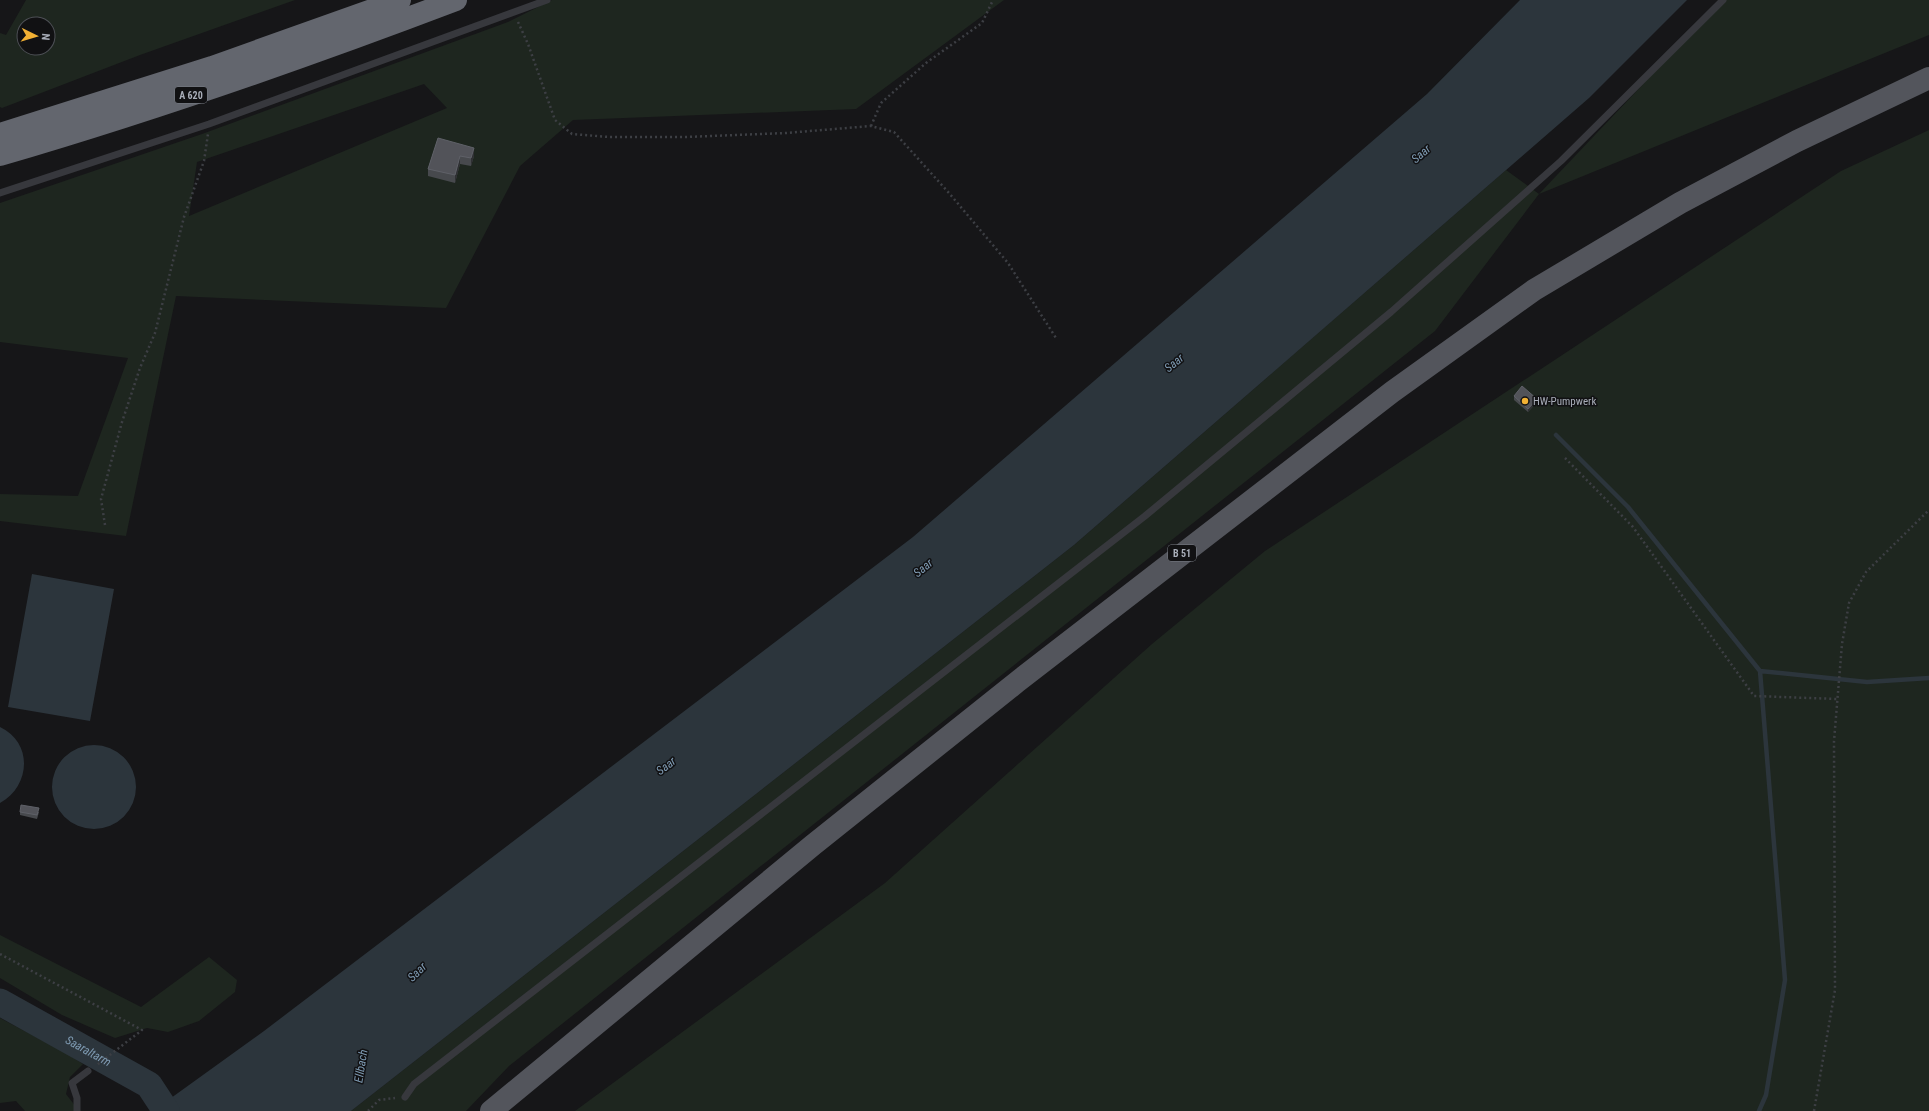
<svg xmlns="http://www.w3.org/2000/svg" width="1929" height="1111" font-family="'Roboto Condensed',sans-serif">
<rect width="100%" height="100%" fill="#161618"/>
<path fill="#1e261f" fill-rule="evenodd" d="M26,0H295L140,55L2,108L0,107V33L6,35ZM24,24H48V48H24Z
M552,0H1004L856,109L573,120L520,166L446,308L176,296L126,536L0,521V494L78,496L128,358L0,342V203L202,134L508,22ZM424,84L447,108L189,216L197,162Z
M1723,0H1929V35L1539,194L1435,331L509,1066L466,1111H351L1074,545L1506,170L1539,194Z
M1929,130V1111H575L885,883L1152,644L1265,551L1841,171Z
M0,935L141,1007L209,957L237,980L235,992L199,1021L168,1032L147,1028L115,1038L62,1015L0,978Z
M0,1018L66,1053L83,1064L70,1077L66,1094L79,1111H25L16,1101L0,1103Z"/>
<path fill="#2c353c" d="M1520,0H1687L1589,98L1074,545L351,1111H153L264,1031L913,537L1427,94Z
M32,574L114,589L90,721L8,707Z
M0,727C34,743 30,787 0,803Z
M52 787a42 42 0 1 1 84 0a42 42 0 1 1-84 0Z"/>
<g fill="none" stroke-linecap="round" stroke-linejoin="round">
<path stroke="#2c353c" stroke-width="4.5" d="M1556,435L1628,507L1760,671L1867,682L1929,678
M1759,1111L1766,1095L1785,980L1760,671"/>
<path stroke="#2c353c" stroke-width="27" id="s1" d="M0,1002L149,1085L166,1111"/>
<path stroke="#3d3f44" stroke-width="2.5" stroke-dasharray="2 3" stroke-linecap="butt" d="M518,22L528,44L555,120L572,134L609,137H686L786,133L871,126L894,132L949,193L1008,263L1056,338
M871,126L881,103L926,63L982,23L993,0
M1565,458L1633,527L1754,696L1837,699
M105,525L101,499L122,422L140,368L155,333L184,217L204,161L208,134
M0,954L142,1030L97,1065
M368,1111L379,1100L395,1098
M1814,1111L1835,990L1834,741L1842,644L1849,603L1866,572L1929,510"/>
<path stroke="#37383d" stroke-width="7" d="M0,193L209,124L547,0
M405,1097L414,1084L1145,516L1391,312L1561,161L1723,0
M77,1111V1098L72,1083L88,1071"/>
<path stroke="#53555c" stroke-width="22" d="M491,1111L813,845L1017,682L1392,392L1534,290L1680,203L1797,141L1929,78"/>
<path stroke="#63666e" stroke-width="22" d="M0,134L212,67L400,0
M0,155C154,110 306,57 456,0"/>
</g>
<path fill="#47494d" d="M438,138L474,156L471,166L460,164L455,183L428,176V169Z
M1514,396L1537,402L1528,412L1514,400Z
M20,812H39L37,819L20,815Z"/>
<path fill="#2f3033" d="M474,148V156L471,166V158Z
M460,156V164L455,183V175Z
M1537,399V402L1528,412V409Z"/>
<path fill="#525359" stroke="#5f6168" d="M438,138L474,148L471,158L460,156L455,175L428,169Z
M1522,386L1537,399L1528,409L1514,396Z
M21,805L39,808L37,815L20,812Z"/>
<circle fill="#f2b134" stroke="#111113" stroke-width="1.5" cx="1525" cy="401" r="4"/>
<g text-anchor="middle" stroke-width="3" stroke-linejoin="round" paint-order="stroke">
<g fill="#111113" stroke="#7b7e86" stroke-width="1">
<rect x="175" y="87" width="32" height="16" rx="3"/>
<rect x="1168" y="545" width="28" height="16" rx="3"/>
</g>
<g font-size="10" font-weight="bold" fill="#a8adb8">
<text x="191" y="99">A 620</text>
<text x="1182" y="557">B 51</text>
</g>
<g font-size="11" fill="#a8adb8" stroke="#111113" text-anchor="start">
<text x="1533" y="405">HW-Pumpwerk</text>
</g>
<g font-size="12" font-style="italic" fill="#7f9bb3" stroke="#111113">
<text transform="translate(1421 154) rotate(-41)" y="4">Saar</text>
<text transform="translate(1174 363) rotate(-39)" y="4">Saar</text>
<text transform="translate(923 568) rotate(-39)" y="4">Saar</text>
<text transform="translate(666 766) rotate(-37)" y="4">Saar</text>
<text transform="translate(417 972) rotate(-45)" y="4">Saar</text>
<text dy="4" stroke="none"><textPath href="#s1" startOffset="101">Saaraltarm</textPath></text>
<text transform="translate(361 1066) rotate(-81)" y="4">Ellbach</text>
</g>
</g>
<g transform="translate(36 36) rotate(95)"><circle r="19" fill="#111113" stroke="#4d4f55"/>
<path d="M0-3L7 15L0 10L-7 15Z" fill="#f2b134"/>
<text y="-6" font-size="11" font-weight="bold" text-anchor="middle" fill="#a8adb8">N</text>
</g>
</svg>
